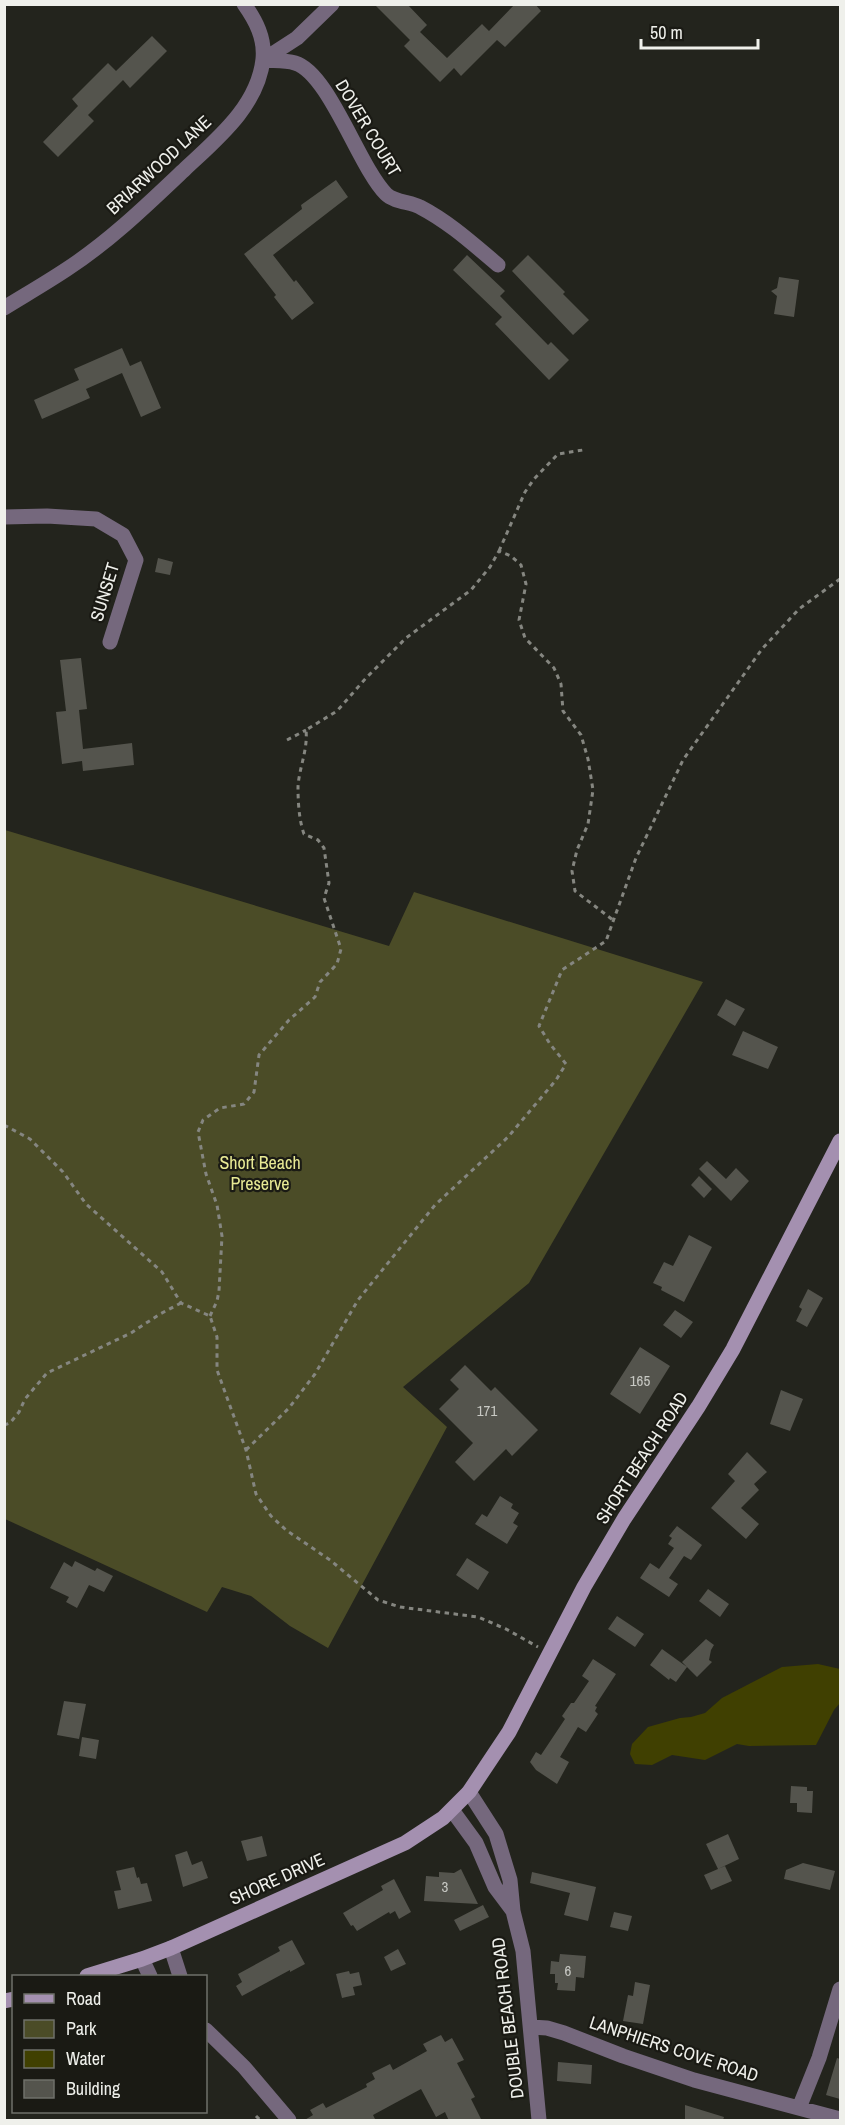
<svg xmlns="http://www.w3.org/2000/svg" width="845" height="2125" font-family="'Archivo Narrow',sans-serif">
<rect width="100%" height="100%" fill="#23241d"/>
<path fill="#4b4c27" d="M5,830L389,946L414,892L703,982L529,1283L403,1387L447,1427L328,1648L290,1626L251,1596L222,1587L207,1612L5,1519Z"/>
<path fill="#404001" d="M818,1664L840,1669V1703L834,1710L816,1745L749,1746L737,1744L705,1760L672,1755L652,1765L635,1764L630,1754L632,1744L648,1727L680,1718L691,1717L705,1713L722,1698L782,1667Z"/>
<path fill="#54544d" d="M374,4H407L427,25L420,32L447,58L482,24L489,31L515,4H535L541,11L505,47L497,40L461,76L454,68L440,82L404,46L410,40Z
M152,36L167,51L130,88L123,80L88,115L94,121L58,157L43,142L78,106L72,99L108,63L116,71Z
M336,180L348,197L273,255L294,282L296,280L314,303L292,320L274,297L276,295L244,254L302,209L301,205Z
M467,255L505,291L500,296L548,345L551,342L569,360L549,380L495,324L502,317L453,270Z
M528,255L565,292L563,294L589,320L573,335L512,271Z
M779,277L799,280L794,317L774,314L777,296L771,291L777,288Z
M122,348L130,366L141,361L161,408L141,417L122,373L86,389L90,398L42,419L34,400L79,380L74,369Z
M158,558L173,562L170,575L155,572Z
M81,658L87,709L79,710L83,749L132,743L134,765L83,771L82,761L62,764L56,712L66,711L60,660Z
M726,999L745,1009L735,1026L717,1015Z
M743,1031L778,1047L768,1069L732,1055Z
M707,1161L726,1179L736,1168L749,1181L731,1201L699,1169Z
M699,1176L712,1189L704,1198L691,1185Z
M689,1235L712,1247L684,1302L661,1290L662,1287L653,1283L664,1262L673,1266Z
M808,1289L823,1298L807,1327L796,1321L802,1309L799,1307Z
M675,1310L693,1322L681,1338L663,1325Z
M640,1347L670,1366L640,1414L610,1394Z
M465,1365L491,1391L495,1387L538,1430L512,1456L506,1449L474,1481L455,1462L473,1443L439,1409L459,1389L450,1380Z
M781,1390L803,1399L790,1431L770,1424Z
M747,1452L767,1472L754,1484L759,1490L741,1508L759,1524L746,1539L711,1508L735,1481L728,1474Z
M500,1496L513,1504L511,1508L519,1513L513,1523L518,1526L507,1544L475,1524L482,1514L487,1517Z
M677,1526L702,1545L691,1560L684,1556L669,1578L678,1584L669,1597L640,1578L650,1563L659,1569L674,1548L668,1544L672,1538L669,1536Z
M467,1558L489,1572L478,1590L456,1575Z
M75,1561L95,1571L97,1568L113,1576L104,1592L89,1585L77,1608L66,1602L69,1597L50,1588L64,1562L72,1567Z
M708,1589L729,1604L720,1617L699,1601Z
M617,1616L644,1634L635,1647L608,1629Z
M706,1639L714,1645L711,1650L709,1660L712,1662L697,1677L682,1662Z
M662,1649L687,1667L676,1682L670,1678L669,1680L650,1665Z
M593,1659L616,1674L595,1706L597,1707L595,1711L598,1714L586,1732L578,1727L560,1757L569,1762L557,1784L536,1770L530,1762L536,1752L541,1755L565,1719L562,1716L571,1703H574L589,1681L582,1676Z
M64,1701L86,1704L79,1739L57,1735Z
M82,1737L99,1740L96,1759L79,1756Z
M791,1786L807,1787V1791H813L812,1813L797,1812V1803H790Z
M728,1834L739,1859L718,1869L706,1844Z
M262,1836L267,1856L247,1861L241,1841Z
M187,1851L192,1865L202,1861L208,1878L183,1887L175,1855Z
M803,1863L835,1871L830,1890L784,1879L786,1870Z
M725,1866L732,1881L711,1890L704,1875Z
M134,1867L137,1878L139,1877L141,1884L147,1883L152,1901L118,1909L114,1891L121,1890L116,1871Z
M461,1869L478,1904L424,1901L426,1876L439,1877V1872L454,1873Z
M532,1872L596,1887L588,1921L564,1915L570,1893L530,1883Z
M394,1879L411,1912L399,1919L395,1911L390,1914L389,1912L357,1931L353,1925L351,1926L343,1913L383,1890L381,1886Z
M483,1905L489,1917L460,1931L454,1920Z
M614,1912L632,1916L628,1931L610,1927Z
M292,1940L305,1964L290,1972V1970L242,1996L236,1986L242,1982L238,1974L280,1951L278,1947Z
M398,1949L406,1964L391,1971L384,1957Z
M560,1954L586,1956L584,1978L576,1977L575,1991L557,1990L558,1983H555V1974H550L551,1961L559,1962Z
M349,1971L350,1974L359,1972L362,1985L353,1987L355,1995L342,1998L336,1974Z
M635,1982L650,1985L643,2024L623,2021L628,1995L633,1996Z
M441,2035L445,2042L452,2038L464,2060L457,2063L475,2097L471,2099L482,2121H449L445,2112L436,2117L421,2089L373,2115L376,2121H303L313,2115L310,2110L323,2103L326,2108L367,2087L366,2084L375,2079L372,2073L390,2064L393,2070L427,2051L423,2044Z
M837,2058L840,2059V2099L826,2095Z
M558,2062L592,2065L591,2084L557,2081Z
M685,2105L724,2117L723,2120H685Z"/>
<g fill="none" stroke-linecap="round" stroke-linejoin="round">
<path stroke="#858680" stroke-width="3" stroke-dasharray="4.5 4.5" stroke-linecap="butt" d="M499,551L525,492L534,479L558,454L583,450
M287,740L306,730
M4,1125L30,1139L63,1172L86,1204L162,1272L181,1303L210,1316L217,1337V1370L246,1450L256,1494L271,1516L286,1530L330,1560L378,1600L400,1607L478,1617L506,1629L538,1647
M210,1316L217,1301L219,1291L222,1236L217,1205L206,1174L198,1132L203,1120L220,1108L244,1104L254,1092L259,1055L289,1020L315,997L320,982L337,964L341,949L324,898L329,883L324,848L318,840L304,834C299,820 298,802 298,787C299,768 308,750 306,730L337,711L366,678L406,638L471,590L490,567L499,551L511,556L521,565L526,584L519,620L525,638L554,668L561,684L563,711L581,735L588,759L593,790L588,824L577,850L572,871L575,891L613,920
M4,1425L10,1423L19,1412L25,1399L47,1373L131,1333L160,1314L181,1303
M246,1450L289,1408L315,1374L358,1300L435,1205L508,1137L556,1080L566,1064L550,1044L539,1026L562,970L606,941L636,858L683,760L762,649L799,609L840,579
M256,2116L260,2120"/>
<path stroke="#75687d" stroke-width="15" d="M263,60C273,61 285,60 295,63C329,73 359,167 386,194C394,202 411,202 420,207C449,222 473,244 498,265
M263,60L297,38L332,4
M4,308C25,295 46,283 67,269C110,241 148,204 185,169C217,139 258,106 263,59C265,38 256,21 244,4
M4,517L47,516L96,519L123,535L136,560L110,642
M469,1792L496,1834L510,1880L513,1911L523,1951L539,2120
M452,1810L476,1843L495,1887L513,1911
M171,1948L180,1976
M142,1959L150,1976
M531,2027L547,2028L564,2033L623,2056L694,2080L840,2119
M206,2030L244,2067L289,2120
M799,2108L819,2058L840,1989"/>
<path stroke="#a490b0" stroke-width="15" d="M87,1976L142,1959L171,1948L405,1843L443,1818L469,1792L509,1732L584,1587L624,1519L698,1407L733,1349L840,1141
M4,2001L14,1999"/>
</g>
<g text-anchor="middle" stroke-width="4.5" stroke-linejoin="round" paint-order="stroke">
<g font-size="15" fill="#c8c9c4">
<text x="640" y="1386">165</text>
<text x="487" y="1416">171</text>
<text x="445" y="1892">3</text>
<text x="568" y="1976">6</text>
</g>
<g font-size="18" fill="#eff0eb" stroke="#1a1a14">
<text transform="translate(368 128) rotate(59)" y="6">DOVER COURT</text>
<text transform="translate(159 165) rotate(-43)" y="6">BRIARWOOD LANE</text>
<text transform="translate(105 592) rotate(-73)" y="6">SUNSET</text>
<text transform="translate(642 1458) rotate(-57)" y="6">SHORT BEACH ROAD</text>
<text transform="translate(277 1879) rotate(-24)" y="6">SHORE DRIVE</text>
<text transform="translate(508 2018) rotate(-97)" y="6">DOUBLE BEACH ROAD</text>
<text transform="translate(674 2049) rotate(18)" y="6">LANPHIERS COVE ROAD</text>
</g>
<g font-size="18" fill="#e7e994" stroke="#1a1a14">
<text x="260" y="1169">Short Beach<tspan x="260" dy="21">Preserve</tspan></text>
</g>
</g>
<rect width="845" height="2125" fill="none" stroke="#eff0eb" stroke-width="12"/>
<rect x="12" y="1975" width="195" height="138" fill="#1a1a14" stroke="#6f706a" stroke-width="1.5"/>
<rect x="24" y="1994" width="30" height="9" fill="#a490b0" stroke="#6f706a" stroke-width="1.5"/>
<text x="66" y="2005" font-size="18" fill="#eff0eb">Road</text>
<rect x="24" y="2020" width="30" height="18" fill="#4b4c27" stroke="#6f706a" stroke-width="1.5"/>
<text x="66" y="2035" font-size="18" fill="#eff0eb">Park</text>
<rect x="24" y="2050" width="30" height="18" fill="#404001" stroke="#6f706a" stroke-width="1.5"/>
<text x="66" y="2065" font-size="18" fill="#eff0eb">Water</text>
<rect x="24" y="2080" width="30" height="18" fill="#54544d" stroke="#6f706a" stroke-width="1.5"/>
<text x="66" y="2095" font-size="18" fill="#eff0eb">Building</text>
<path d="M641 39v9h117v-9" fill="none" stroke="#eff0eb" stroke-width="3"/>
<text x="650" y="39" font-size="18" fill="#eff0eb" stroke="#1a1a14" stroke-width="4.5" paint-order="stroke">50 m</text>
</svg>
